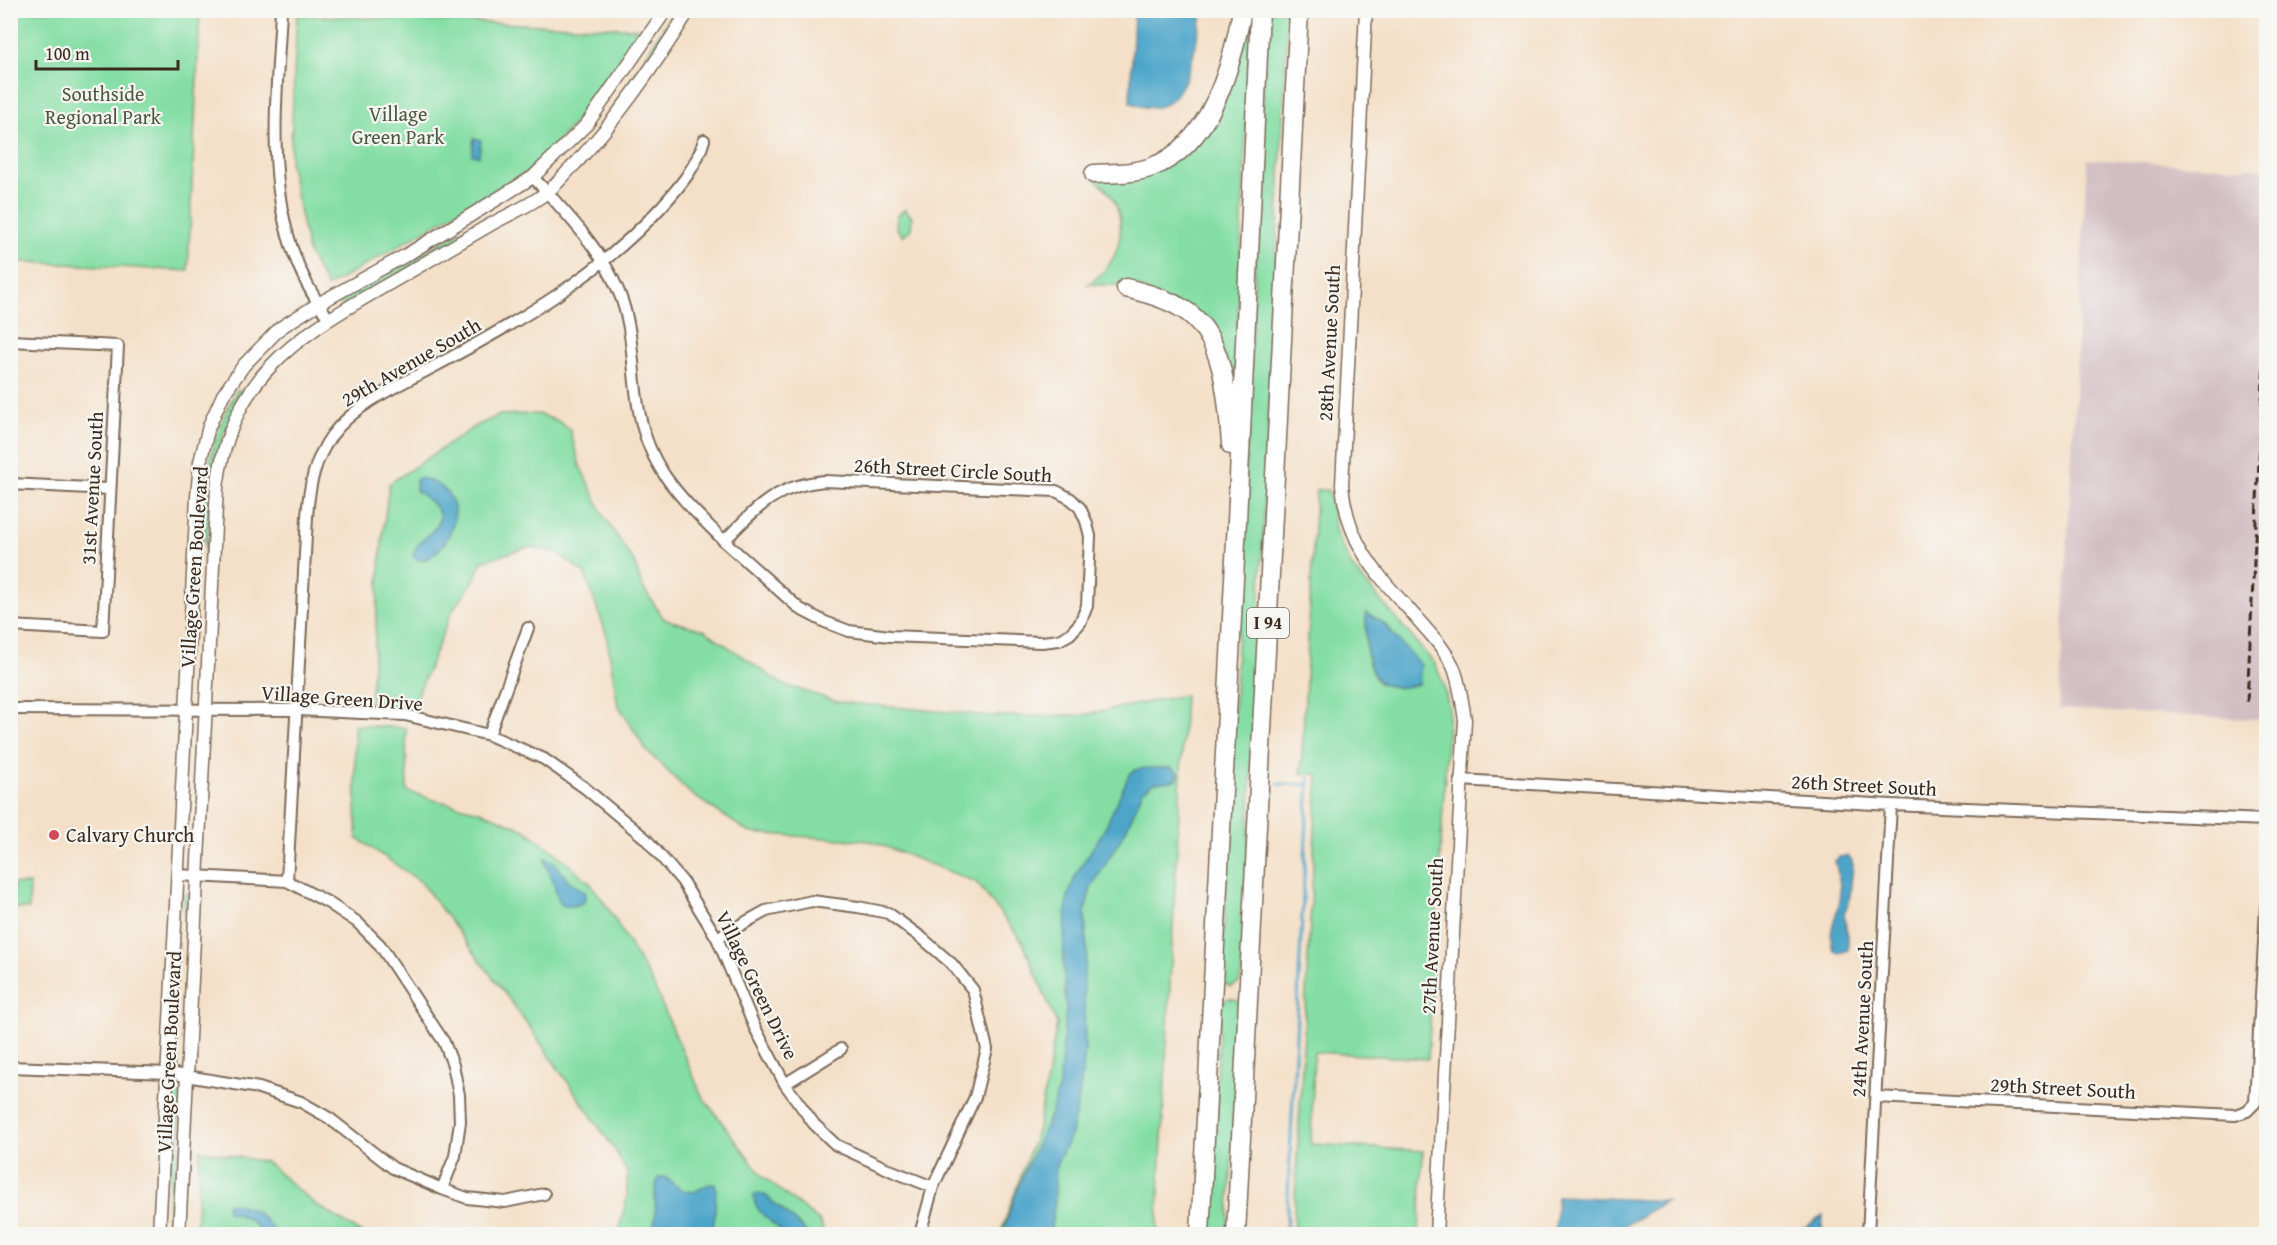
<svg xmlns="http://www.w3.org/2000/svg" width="2277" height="1245" font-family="'Gentium Book Plus',serif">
<rect width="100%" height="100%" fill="#f6f6f2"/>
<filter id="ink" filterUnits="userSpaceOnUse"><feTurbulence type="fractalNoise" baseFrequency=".0167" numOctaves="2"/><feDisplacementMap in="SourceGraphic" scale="12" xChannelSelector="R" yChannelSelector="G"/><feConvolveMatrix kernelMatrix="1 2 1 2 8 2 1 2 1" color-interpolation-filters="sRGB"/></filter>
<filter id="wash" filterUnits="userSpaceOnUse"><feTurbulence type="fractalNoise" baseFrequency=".008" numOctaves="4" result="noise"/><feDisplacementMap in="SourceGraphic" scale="24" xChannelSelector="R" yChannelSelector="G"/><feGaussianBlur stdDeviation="1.35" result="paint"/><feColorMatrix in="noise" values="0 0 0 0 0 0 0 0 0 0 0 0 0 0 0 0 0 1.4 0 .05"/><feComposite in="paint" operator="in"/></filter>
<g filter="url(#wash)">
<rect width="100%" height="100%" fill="#f4e0c8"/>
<path fill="#d2bec2" d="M2087,159L2266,169V720L2059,709Z"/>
<path fill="#84dea4" stroke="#608461" stroke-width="1.5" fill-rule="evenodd" d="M10,11H200L188,271L11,261Z
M674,11H683L626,97L604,122Z
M1248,11H1251L1235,388L1220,343L1138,286L1088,284C1121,265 1131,221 1108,191C1104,186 1098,182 1094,178L1186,154Z
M1267,11H1288L1242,973L1239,983L1231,987L1225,984L1222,969Z
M297,15L649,29C610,79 573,129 527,172L327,287L308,252L290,164Z
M905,209L912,217L911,229L903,236L896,228L897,216Z
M487,217L488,218L464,237L343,305L339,304V299Z
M237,390H241L242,393L223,435L214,471L206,563C203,497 203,450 237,390Z
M538,414L558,421L570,430L580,466L605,518L634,562L643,588L664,619L704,630L782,684L838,702L992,716L1083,715L1185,695L1157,1234H1000L1038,1128L1057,1024L1022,941L976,882L871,841L750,833L691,794L647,751L618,705L606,633L585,574L558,553L529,547L482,561L473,582L452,611L412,709L370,706L382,541L389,484L476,426L500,415Z
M1316,490H1328L1336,533L1352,567L1435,664L1443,683L1449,707L1428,1059L1314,1052L1311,1144L1423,1151L1419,1234H1293L1318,775L1301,773ZM1366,613L1381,621L1392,631L1380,684C1363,667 1366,636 1366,613Z
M354,725L406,728L407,791L434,800L480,811L525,830L556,853L591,884L608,908L653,984L702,1096L763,1177L819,1221L825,1234H618L627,1197V1173L615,1150L521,1015L421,882L357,838Z
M13,884H30L29,909L12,908Z
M187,893L190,894L188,956L184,901V895Z
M1229,998L1238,1000L1239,1010L1228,1234H1209L1220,1012L1223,1002Z
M178,1092L181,1094L174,1234H167L174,1094Z
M200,1150L266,1162L312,1202L363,1234H196Z"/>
<path fill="#4da6ca" stroke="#446874" stroke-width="1.5" d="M1134,11H1201V20C1192,57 1185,128 1130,102Z
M474,138L481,140L479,156L472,155Z
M420,478C491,494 434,576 413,557C413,542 436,534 440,518C438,505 425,498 416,490V480Z
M1366,613L1381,621L1421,665L1419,684C1362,701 1367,653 1366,613Z
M1146,768H1172L1179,774L1177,779L1172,781L1154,783L1143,791L1126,830L1092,886L1088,898L1085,912L1087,955L1084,974L1085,1051L1080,1092L1071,1134L1056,1166L1055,1202L1050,1234H1002L1020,1182L1051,1113L1059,1087L1066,1009L1063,957L1067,900L1075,876L1104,830L1129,775L1135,770Z
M1847,856L1851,859L1853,865L1849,902L1844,913L1848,937V950L1840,953L1834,950C1827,933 1835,921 1839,904C1842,889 1839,876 1835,861L1839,857Z
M545,858L554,862L568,880L586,893L584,902C552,917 559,892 551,876C548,869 544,867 545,858Z
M664,1177C672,1181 678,1189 686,1191C698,1195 704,1183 715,1183L716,1187C715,1200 717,1226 709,1234H645C665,1223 648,1195 659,1178Z
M759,1193L766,1196L809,1234H785C774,1223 752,1212 754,1194Z
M1557,1196L1667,1201L1611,1234H1555Z
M227,1203C253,1205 262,1214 276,1234H263C252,1220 244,1215 227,1212Z
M1823,1216L1822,1234H1793Z"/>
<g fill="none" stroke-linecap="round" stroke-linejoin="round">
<path stroke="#4da6ca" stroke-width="3" d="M1278,784L1308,785
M1286,1234L1309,778"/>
</g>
</g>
<g filter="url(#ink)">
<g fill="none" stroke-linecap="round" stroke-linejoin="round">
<defs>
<path id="minor" d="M281,10C276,119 259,226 329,319
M533,177C564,211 600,247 618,290C635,329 631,370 639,411C650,472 683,499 724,541
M10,341L118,346L103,631L10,626
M824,481L1056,491L1071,499L1080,508L1086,521L1090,536L1087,606L1080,623L1070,634L1059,640L1042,642L890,636L849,631L825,622L800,609L724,541C757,508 774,486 824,481Z
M10,484L109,489
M10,709L297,710L405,715L489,735L544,759L585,788L646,839L682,881L717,938L755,1028L785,1084L814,1124L836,1145L892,1171L933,1187
M489,735L528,628
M1460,780L1891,805L2266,820
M177,875L287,881L327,902L357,922L380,945L444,1042L453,1065L459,1095L460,1122L455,1156L442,1189
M287,881L307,517C309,487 314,460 332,435C357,402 402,384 437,365C520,321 600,275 663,205C681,185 697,166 704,140
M717,938L766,911L812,901L858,907L888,913L922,938L952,964L973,990L987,1049L975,1097L933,1187L920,1234
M10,1067L168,1073L259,1088L301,1102L329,1118L393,1168L442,1189L467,1198L505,1202L544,1194
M785,1084L841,1049
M1876,1097L2235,1115L2247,1111L2255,1103L2266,907
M1868,1234L1891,805"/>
<path id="tertiary" d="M1366,10L1342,485C1348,549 1380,576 1420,622C1432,636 1445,649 1453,666C1460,683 1462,701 1465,720L1436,1234
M159,1234L197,497L200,462L209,426L223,395L244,365L280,328L318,304L408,254L533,177L587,124L666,10
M179,1234L217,487C231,379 291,340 378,290C415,269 452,247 488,226C507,215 530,206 547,192C558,184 566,172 576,163C620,116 655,65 689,10"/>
<path id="motorway" d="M1094,174C1114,173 1133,174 1152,167C1211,145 1232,66 1242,10
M1126,288C1146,293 1165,298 1183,309C1225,334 1228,401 1231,445
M1200,1234L1237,521L1260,10
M1236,1234L1299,10"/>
</defs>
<use href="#minor" stroke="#7c6a5a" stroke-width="14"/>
<use href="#tertiary" stroke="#7c6a5a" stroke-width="15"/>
<use href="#motorway" stroke="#7c6a5a" stroke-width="21"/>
<use href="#minor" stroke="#fff" stroke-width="10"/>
<use href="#tertiary" stroke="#fff" stroke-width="12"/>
<use href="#motorway" stroke="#fff" stroke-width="18"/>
<path stroke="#3b2a1e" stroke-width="3" stroke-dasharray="9 4.5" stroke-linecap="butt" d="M2247,702L2266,320"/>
</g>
</g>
<circle fill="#d1495b" stroke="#f6f6f2" stroke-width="2" cx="54" cy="835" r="6"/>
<g text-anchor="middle" stroke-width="4.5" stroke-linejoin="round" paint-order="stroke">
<rect fill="#f6f6f2" stroke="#73675e" stroke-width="1.5" x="1247" y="608" width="42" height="30" rx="4.5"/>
<g font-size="18" font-weight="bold" fill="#3b2a1e">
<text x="1268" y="629">I 94</text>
</g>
<g font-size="20" fill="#4d5740" stroke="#f6f6f2">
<text x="103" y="101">Southside<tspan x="103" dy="23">Regional Park</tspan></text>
<text x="398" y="121">Village<tspan x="398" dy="23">Green Park</tspan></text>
</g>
<g font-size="20" fill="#3b2a1e" stroke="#f6f6f2">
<text transform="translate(1329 343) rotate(-87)" y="7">28th Avenue South</text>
<text transform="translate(411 362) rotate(-30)" y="7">29th Avenue South</text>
<text transform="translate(953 470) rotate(3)" y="7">26th Street Circle South</text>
<text transform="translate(92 488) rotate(-87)" y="7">31st Avenue South</text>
<text transform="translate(194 567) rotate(-86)" y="7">Village Green Boulevard</text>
<text transform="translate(342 698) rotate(4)" y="7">Village Green Drive</text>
<text transform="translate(1864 785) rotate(3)" y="7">26th Street South</text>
<text transform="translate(1432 936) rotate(-87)" y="7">27th Avenue South</text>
<text transform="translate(757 985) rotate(64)" y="7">Village Green Drive</text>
<text transform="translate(1862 1019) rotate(-87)" y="7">24th Avenue South</text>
<text transform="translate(169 1052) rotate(-87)" y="7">Village Green Boulevard</text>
<text transform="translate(2063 1088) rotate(3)" y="7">29th Street South</text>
</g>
<g font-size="20" fill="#3b2a1e" stroke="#f6f6f2" text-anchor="start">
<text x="66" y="842">Calvary Church</text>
</g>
</g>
<rect width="2277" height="1245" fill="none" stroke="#f6f6f2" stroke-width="36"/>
<path d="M36 60v9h142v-9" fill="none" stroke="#3b2a1e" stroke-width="3"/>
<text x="45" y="60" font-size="18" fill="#3b2a1e" stroke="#f6f6f2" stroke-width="4.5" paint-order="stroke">100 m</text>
</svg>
